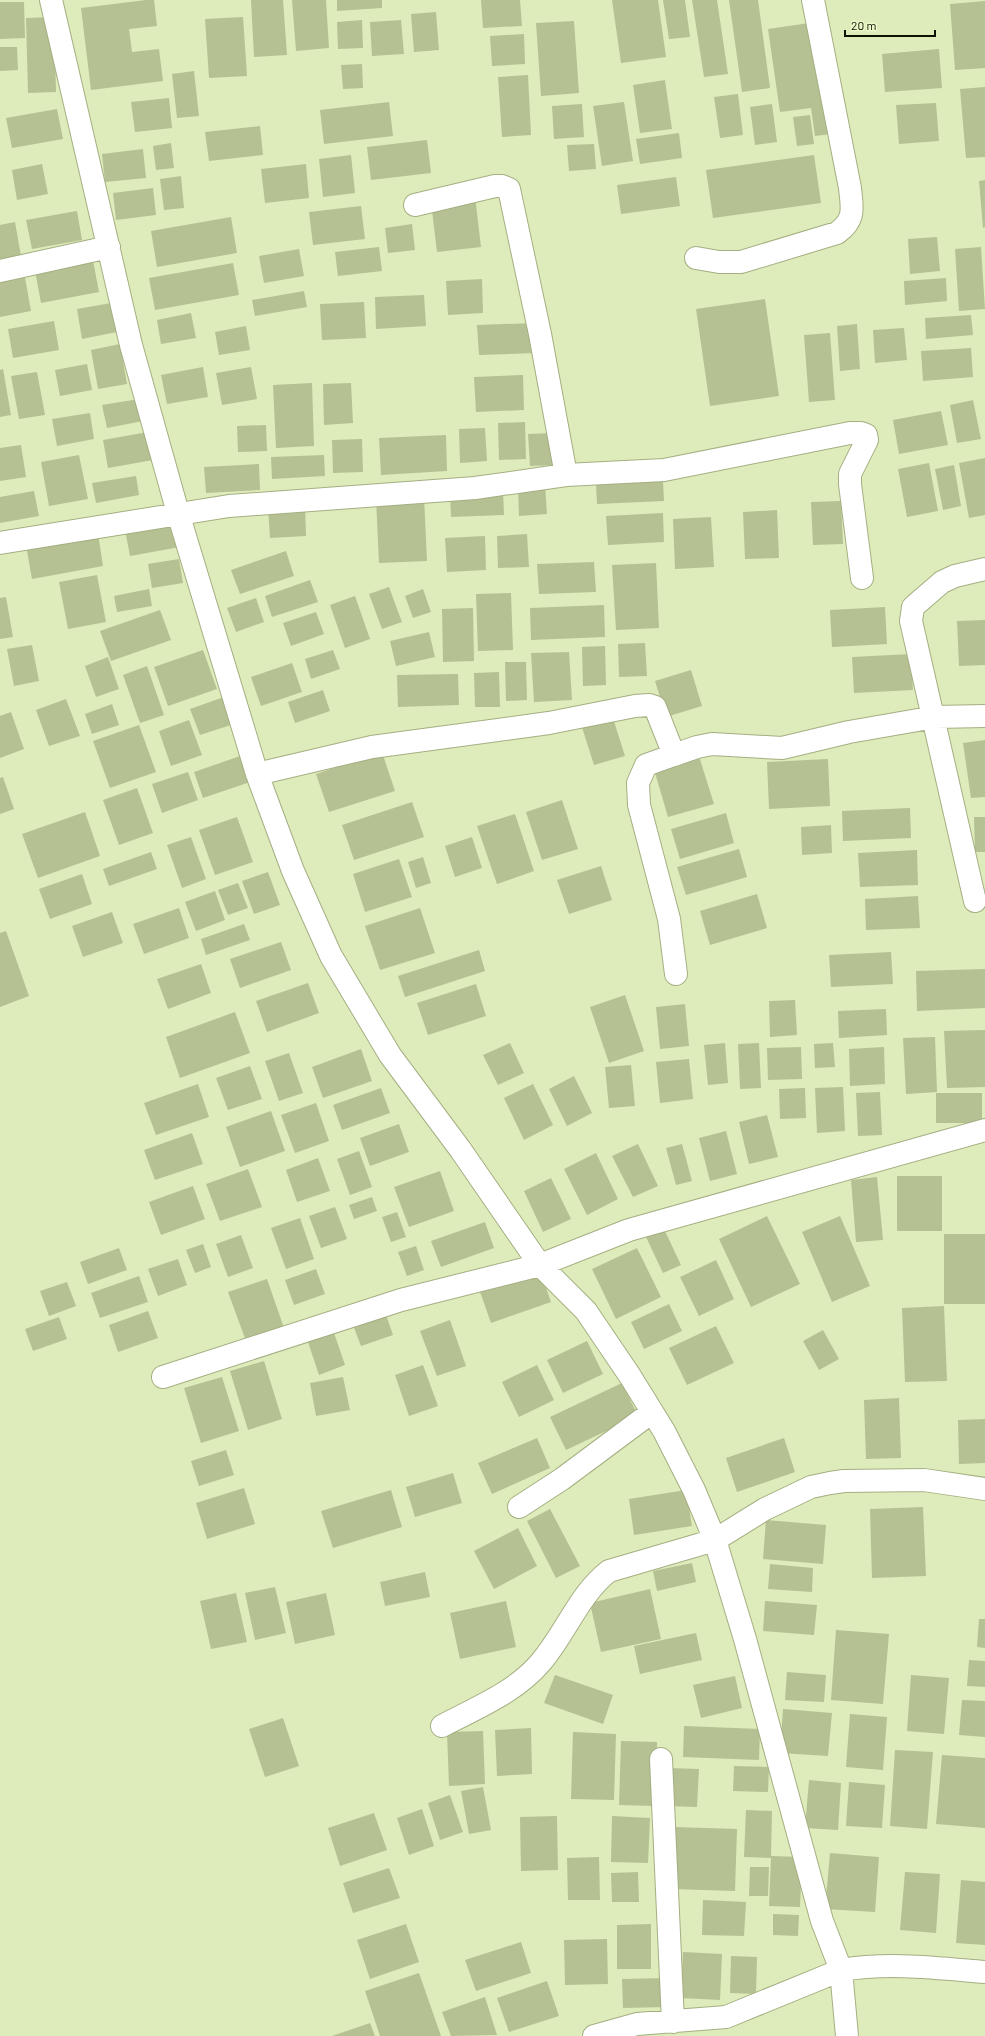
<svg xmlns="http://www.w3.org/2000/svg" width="985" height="2036" font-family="Barlow,sans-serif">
<rect width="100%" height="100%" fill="#deebbb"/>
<path fill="#b5c192" d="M146,0H154L157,26L129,29L132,52L159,49L163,81L91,90L81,8Z
M251,0H283L287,55L254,57Z
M292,0H326L329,48L296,51Z
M337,0H382V8L337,11Z
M481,0H520L522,26L483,28Z
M612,0H658L666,57L621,63Z
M663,0H685L690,37L669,39Z
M692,0H717L728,74L704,77Z
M729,0H758L770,88L742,92Z
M985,1V68L955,70L950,4Z
M0,2H24L25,38L0,39Z
M436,12L439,50L414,52L411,14Z
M54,17L56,92L28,93L26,18Z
M243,17L247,76L209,78L205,19Z
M362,20L363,48L338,49L337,22Z
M401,20L404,54L372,56L370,22Z
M574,21L579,93L541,96L536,23Z
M816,22L832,134L815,136L811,108L780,112L768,29Z
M524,34L525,64L492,66L490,36Z
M0,47H17L18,70L0,71Z
M939,49L942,88L885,92L882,54Z
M362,64L363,88L343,89L341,65Z
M194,71L199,116L177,118L172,74Z
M528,75L531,135L502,137L498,77Z
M665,80L672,129L640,133L633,85Z
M985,87V157L966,158L960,89Z
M738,94L743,135L720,138L714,97Z
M169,98L172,128L135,132L131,102Z
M389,102L393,136L324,144L320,110Z
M624,102L633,161L602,166L593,106Z
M936,103L939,141L899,144L896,105Z
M582,104L584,137L554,139L552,106Z
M772,104L777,142L755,145L750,107Z
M57,109L63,139L12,148L6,118Z
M810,115L814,144L797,146L793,117Z
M260,126L263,155L209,161L205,132Z
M679,133L682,158L640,164L636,139Z
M427,140L431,173L371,180L367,147Z
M171,143L174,168L156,170L153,146Z
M594,144L596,169L569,171L567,145Z
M143,149L146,178L105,182L102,154Z
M351,155L355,193L323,197L319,159Z
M814,155L821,203L713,218L706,170Z
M42,164L48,194L17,200L12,170Z
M306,164L309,198L265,203L261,169Z
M181,176L184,208L164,210L160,179Z
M676,177L680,206L621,214L617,185Z
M985,180V227L983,228L979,181Z
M153,188L156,215L116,220L113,193Z
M475,196L481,247L437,252L431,202Z
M361,206L365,239L313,245L309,212Z
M77,211L82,240L32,249L26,220Z
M231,217L237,253L157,267L151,231Z
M15,222L21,256L0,259V225Z
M412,224L415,250L388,253L385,228Z
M937,237L940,271L910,274L908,239Z
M379,247L382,271L338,276L335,252Z
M981,247L985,309L959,311L955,249Z
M299,249L304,276L264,283L259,256Z
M92,255L99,292L41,303L34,265Z
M233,263L239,295L155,310L149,278Z
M24,272L31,311L0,317V277Z
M946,278L947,301L905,305L904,281Z
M482,279L483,313L448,315L446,281Z
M304,291L307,307L255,316L252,300Z
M424,295L426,326L376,329L375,297Z
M765,299L779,396L710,406L696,309Z
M117,302L122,331L82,339L77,309Z
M364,302L366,338L322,340L320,304Z
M191,313L196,338L161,344L157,320Z
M971,315L973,335L926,339L925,318Z
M54,321L59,350L13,358L8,329Z
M535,323L536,353L479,355L477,325Z
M857,324L860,369L840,371L837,326Z
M246,326L250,350L219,355L215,332Z
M904,328L907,360L875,363L873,330Z
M830,333L835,400L809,402L804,335Z
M120,344L127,384L98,389L91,350Z
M971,348L973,377L923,381L921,351Z
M87,364L92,390L60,396L55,370Z
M203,367L208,397L167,404L161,375Z
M251,367L257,399L222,405L216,373Z
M3,369L11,415L0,417V370Z
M37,372L45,415L19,419L11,376Z
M523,375L524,410L476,412L474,377Z
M312,383L314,446L276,448L273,385Z
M351,383L353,423L324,425L323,384Z
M139,399L143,421L107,428L102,405Z
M973,400L981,439L957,443L950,405Z
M941,411L948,445L899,454L893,420Z
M90,413L94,439L57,446L52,419Z
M525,422L526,459L499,460L498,423Z
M266,425L267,451L238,452L237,426Z
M485,428L487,461L460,463L459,429Z
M148,432L153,460L108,468L103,440Z
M552,433L554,465L530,466L528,434Z
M446,435L447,471L381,475L379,438Z
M362,439L363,472L333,473L332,440Z
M21,445L26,477L0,481V448Z
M79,455L88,499L49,506L41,462Z
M324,455L325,476L272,479L271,457Z
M985,458V515L969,518L959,463Z
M929,463L938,511L907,517L898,469Z
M259,464L260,490L206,493L204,467Z
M954,465L961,506L943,510L935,469Z
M136,476L139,495L96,503L92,483Z
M663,481L664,501L597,504L596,484Z
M545,485L547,514L519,516L518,487Z
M503,489L504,515L451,517L450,491Z
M34,491L39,516L0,523V497Z
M424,497L427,561L379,563L376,498Z
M841,501L843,544L813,545L811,502Z
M305,505L306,536L270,538L268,507Z
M777,510L779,558L745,559L743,512Z
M663,513L664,542L608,545L606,516Z
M711,517L714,567L675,569L673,519Z
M175,521L180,547L130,556L125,530Z
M97,527L103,566L32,579L25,540Z
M527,534L529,567L498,568L497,536Z
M485,536L486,570L447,572L445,538Z
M286,551L294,576L240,594L231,570Z
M179,559L183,583L152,588L148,564Z
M594,562L596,592L539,594L537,564Z
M656,563L659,628L616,630L612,565Z
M97,575L106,622L68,629L59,582Z
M310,580L318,602L272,617L265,596Z
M389,587L402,622L382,629L369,594Z
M149,589L152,606L117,612L114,596Z
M423,589L431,612L413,618L405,596Z
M511,593L513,650L478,651L476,594Z
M355,596L370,639L345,648L330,605Z
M6,597L13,637L0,639V598Z
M256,598L264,622L236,632L227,608Z
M604,605L605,637L531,640L530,608Z
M885,607L887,644L832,647L830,610Z
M473,608L474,661L443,662L442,609Z
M160,610L171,640L111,661L100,631Z
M316,612L324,634L291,646L283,623Z
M985,620V665L959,666L957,621Z
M429,632L435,657L396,666L390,641Z
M645,643L647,676L619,677L618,644Z
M32,645L39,681L14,686L7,649Z
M605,646L606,685L583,686L582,647Z
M203,650L217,689L168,706L154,667Z
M333,650L340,669L311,679L305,659Z
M569,652L572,700L534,702L531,653Z
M911,654L913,690L854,693L852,657Z
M108,657L119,689L96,697L85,666Z
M505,662H526L527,700L506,701Z
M292,663L302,692L261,706L251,677Z
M147,666L164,715L140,723L123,675Z
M691,670L702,706L666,717L655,681Z
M499,672L500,707H475L474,673Z
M458,674L459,705L398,707L397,675Z
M323,690L330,711L295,723L288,702Z
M224,697L234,724L200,735L190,709Z
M66,699L80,736L49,746L36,710Z
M112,704L119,725L92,734L85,714Z
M11,712L24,749L0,758V716Z
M611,712L625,756L594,765L580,721Z
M189,720L202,755L171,766L159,731Z
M139,725L156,772L110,788L93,741Z
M985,740V797L971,798L963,743Z
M382,752L395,791L329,812L316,774Z
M698,753L714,804L668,817L653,766Z
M246,754L256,780L203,798L194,772Z
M828,759L830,806L769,809L767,762Z
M188,772L198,800L162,813L152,784Z
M3,777L14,809L0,814V778Z
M137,788L153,833L119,845L103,800Z
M562,800L578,849L542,860L526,812Z
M412,802L424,837L354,860L342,825Z
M910,808L911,838L843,841L842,811Z
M85,812L100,856L38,878L22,834Z
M726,813L734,843L680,859L671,829Z
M515,814L534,871L497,884L477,826Z
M237,817L253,862L215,875L199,830Z
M974,817H985V852H975Z
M831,825L832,853L802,855L801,827Z
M191,837L206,879L182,888L167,845Z
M472,837L482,868L455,877L445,846Z
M739,849L747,877L686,895L677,867Z
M917,850L918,885L860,887L858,853Z
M151,852L157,869L109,886L103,869Z
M423,857L431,883L416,888L408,862Z
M399,859L412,897L365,912L353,874Z
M601,866L612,900L569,914L557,880Z
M268,872L280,905L254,914L242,881Z
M82,874L92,904L50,919L39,889Z
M238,883L248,908L228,915L218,890Z
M215,891L225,920L196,931L185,902Z
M757,894L767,928L710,945L700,911Z
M918,896L920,928L866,930L865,899Z
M179,908L189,938L144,954L133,924Z
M420,908L435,953L380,970L365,926Z
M112,912L123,943L83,957L72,926Z
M244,924L250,940L206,955L201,939Z
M6,931L29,996L0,1007V933Z
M281,942L291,970L240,988L230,959Z
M479,950L485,971L405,997L398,976Z
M891,952L893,984L831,987L829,955Z
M201,964L211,993L168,1009L157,979Z
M985,969V1008L917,1011L916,971Z
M308,983L319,1013L267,1032L256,1001Z
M476,984L486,1016L428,1035L417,1003Z
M625,995L644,1051L609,1063L590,1007Z
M795,1000L797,1035L770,1037L769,1001Z
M685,1004L689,1046L660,1049L656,1007Z
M886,1009L887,1035L839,1038L838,1011Z
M235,1012L250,1053L180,1078L166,1037Z
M985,1030V1087L947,1088L944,1031Z
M935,1037L937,1092L906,1094L903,1038Z
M510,1043L524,1073L498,1085L483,1055Z
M725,1043L728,1083L708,1085L704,1045Z
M759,1043L761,1088L740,1089L738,1044Z
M833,1043L835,1067L815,1068L814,1044Z
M801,1047L802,1079L768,1080L767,1048Z
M884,1047L885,1084L850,1086L849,1049Z
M361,1049L372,1081L323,1098L312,1067Z
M289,1053L303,1093L279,1101L265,1061Z
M689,1059L693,1099L660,1103L656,1062Z
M631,1065L635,1106L609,1108L605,1067Z
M250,1066L262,1099L228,1110L216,1078Z
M574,1076L592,1113L567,1126L549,1089Z
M198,1084L209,1117L156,1135L144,1103Z
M533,1084L553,1125L524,1140L504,1098Z
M843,1087L845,1131L817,1133L815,1088Z
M381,1088L390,1113L342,1130L333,1105Z
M805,1088L806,1118L780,1119L779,1089Z
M880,1092L882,1135L858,1136L856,1093Z
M936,1093H982V1123H936Z
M316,1103L329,1141L295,1153L281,1115Z
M271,1111L285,1151L240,1167L226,1127Z
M767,1115L778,1157L749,1164L739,1122Z
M399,1124L409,1152L370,1166L360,1138Z
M726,1131L737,1174L710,1181L699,1138Z
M192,1133L203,1164L155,1180L144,1150Z
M638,1144L658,1186L633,1197L612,1156Z
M682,1144L692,1181L676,1185L666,1148Z
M359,1151L372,1187L350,1195L337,1159Z
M596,1153L618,1199L587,1215L564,1169Z
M318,1158L330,1191L297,1202L286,1170Z
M248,1169L262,1207L220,1221L206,1184Z
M440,1171L454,1211L409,1227L394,1187Z
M897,1176H942V1231H897Z
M877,1177L883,1240L856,1242L851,1180Z
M551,1178L571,1219L543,1232L524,1191Z
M193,1186L205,1219L161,1235L149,1202Z
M372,1197L377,1211L354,1219L349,1205Z
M335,1207L347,1239L321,1248L309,1216Z
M397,1212L406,1237L391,1242L382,1217Z
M767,1216L800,1284L751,1307L719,1239Z
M840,1216L870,1286L832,1302L802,1232Z
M300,1218L314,1259L286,1269L271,1228Z
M485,1222L494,1248L441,1267L431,1241Z
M664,1229L681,1265L663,1273L646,1237Z
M944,1234H985V1304H944Z
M241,1235L253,1268L228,1277L216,1244Z
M203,1244L211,1267L195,1273L186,1250Z
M416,1246L424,1270L407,1276L398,1252Z
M119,1248L127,1270L88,1284L80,1262Z
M637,1248L661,1297L616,1319L592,1269Z
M178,1259L187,1285L158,1296L148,1269Z
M716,1260L734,1299L699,1316L680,1277Z
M539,1268L551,1302L491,1323L479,1289Z
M316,1269L325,1294L294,1305L285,1280Z
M139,1276L148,1302L100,1318L91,1293Z
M267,1279L284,1328L246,1341L228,1292Z
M67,1282L76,1306L49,1316L40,1291Z
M669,1304L682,1331L644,1349L631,1322Z
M944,1306L947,1381L905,1382L902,1308Z
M384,1309L393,1335L361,1346L351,1320Z
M148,1311L158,1338L118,1352L109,1325Z
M59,1317L67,1339L33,1351L25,1329Z
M450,1320L466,1366L437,1376L420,1331Z
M716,1326L734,1363L687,1385L669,1348Z
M332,1327L345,1365L319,1375L306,1336Z
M823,1330L839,1359L819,1370L803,1341Z
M587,1341L603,1374L563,1393L547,1360Z
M264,1361L282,1419L248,1430L230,1371Z
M423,1365L438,1406L409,1416L395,1375Z
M537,1365L554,1400L519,1417L502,1382Z
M222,1377L239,1431L201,1443L184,1388Z
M343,1377L350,1410L316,1416L310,1383Z
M622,1383L638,1416L566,1450L550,1417Z
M899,1398L901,1458L866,1459L864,1400Z
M985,1419V1463L959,1464L958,1420Z
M537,1438L550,1468L492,1494L478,1463Z
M784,1438L795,1472L737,1492L726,1458Z
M226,1450L234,1475L199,1486L191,1461Z
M453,1473L462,1503L415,1517L406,1487Z
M244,1488L255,1524L207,1539L196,1503Z
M391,1490L402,1527L333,1548L321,1511Z
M686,1490L692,1526L634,1535L629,1499Z
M923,1507L926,1576L872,1578L870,1509Z
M550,1509L580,1566L556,1578L527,1521Z
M766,1520L826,1525L823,1564L763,1559Z
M518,1528L537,1566L494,1589L474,1551Z
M692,1563L696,1582L657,1591L653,1571Z
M770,1564L813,1568L812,1592L768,1589Z
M425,1572L430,1597L385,1606L380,1582Z
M275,1587L286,1633L255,1640L245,1593Z
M650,1589L661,1639L601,1652L590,1603Z
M236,1593L247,1642L211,1649L200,1601Z
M326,1593L335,1635L295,1644L286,1602Z
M506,1601L516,1647L460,1659L450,1613Z
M765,1601L817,1605L814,1635L763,1631Z
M979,1619H985V1648L977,1647Z
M836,1630L889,1634L883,1704L831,1700Z
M696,1633L702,1660L640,1674L634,1646Z
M969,1660L985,1661V1687L967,1686Z
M787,1672L826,1675L824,1702L785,1700Z
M555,1675L613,1695L603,1724L544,1703Z
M911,1675L949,1678L944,1734L907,1731Z
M735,1676L742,1708L701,1718L693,1685Z
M962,1700L985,1701V1737L959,1735Z
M783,1709L832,1713L828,1756L780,1753Z
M850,1714L887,1717L883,1770L846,1767Z
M283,1718L299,1766L265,1777L249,1729Z
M684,1726L760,1729L759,1760L683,1757Z
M531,1728L532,1774L497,1776L495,1730Z
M483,1731L485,1784L449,1786L447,1732Z
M573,1732L616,1734L614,1800L571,1799Z
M621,1741L657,1742L655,1806L619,1805Z
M895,1750L933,1752L927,1829L890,1826Z
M942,1755L985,1758V1828L936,1824Z
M734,1766L769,1767L768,1792L733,1791Z
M669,1768L699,1769L697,1807L668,1806Z
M809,1780L841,1783L838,1830L805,1828Z
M849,1782L885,1785L882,1828L846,1826Z
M483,1787L491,1830L469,1834L461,1791Z
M450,1795L463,1832L440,1840L428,1803Z
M422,1809L434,1846L409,1855L397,1818Z
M746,1810L772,1811L771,1856L802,1857L800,1907L769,1906L771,1858L744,1857Z
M374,1813L387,1850L340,1866L328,1828Z
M557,1816L558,1870L521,1871L520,1817Z
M612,1816L650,1818L648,1863L611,1862Z
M674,1827L737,1829L735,1891L672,1889Z
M830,1853L879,1857L875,1912L825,1909Z
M599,1857L600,1900H568L567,1858Z
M750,1867H769L768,1896H749Z
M389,1868L400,1898L353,1913L343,1883Z
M638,1872L639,1902H612L611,1873Z
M905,1872L940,1874L936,1933L900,1930Z
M961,1880L985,1882V1945L956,1943Z
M703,1900L746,1902L744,1936L702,1935Z
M773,1914L799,1915L798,1936L773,1935Z
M406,1924L419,1962L370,1979L357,1940Z
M651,1924V1969H617V1925Z
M607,1939L608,1984L565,1985L564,1940Z
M521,1942L531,1973L476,1991L465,1960Z
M683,1952L722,1954L720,2000L681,1998Z
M731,1956L757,1957L756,1994L730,1993Z
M419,1973L441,2036H380L365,1991Z
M667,1978L668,2007L623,2008L622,1979Z
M547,1981L559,2016L509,2032L497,1998Z
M485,1997L497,2035L451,2036L442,2012Z
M370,2023L375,2036H332Z"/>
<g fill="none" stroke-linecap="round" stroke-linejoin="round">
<defs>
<path id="minor" d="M51,0L131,345L178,513L257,774L293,871L331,956L390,1055L460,1149L540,1265L586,1311L630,1376L664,1431L694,1490L715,1540L745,1639L822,1921L841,1970C889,1962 937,1968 985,1972
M415,205L495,186H502L509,189L540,334L566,475
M696,258L719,262H741L837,233C856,219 852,208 850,188L813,0
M0,271L109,247
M0,543L229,506L475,488L566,475L664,470L850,433H861L866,435L867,440L850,474V484L862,578
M674,755L646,765L638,783L639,805L669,919L676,974
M257,774L372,747L549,723L635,706L649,705L655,707L674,755L697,747L712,744L782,748L849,732L935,717L985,716
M975,901L911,621L913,607L942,582L955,576L985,569
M163,1377L401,1300L540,1265L629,1230L985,1130
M519,1507L562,1479L652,1412
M442,1726C476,1708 516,1692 541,1662C565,1634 580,1593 609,1571L715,1540L765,1509L811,1487L830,1483L844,1481L924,1480L985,1489
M661,1759L673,2022
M594,2036L637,2024L726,2017L841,1970L847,2036"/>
</defs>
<use href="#minor" stroke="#a4af82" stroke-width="24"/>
<use href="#minor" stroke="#fff" stroke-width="22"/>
</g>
<path d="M845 30v6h90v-6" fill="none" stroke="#0e1203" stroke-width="2"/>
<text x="851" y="30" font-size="12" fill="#0e1203" stroke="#ebf8c8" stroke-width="3" paint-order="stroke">20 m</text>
</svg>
